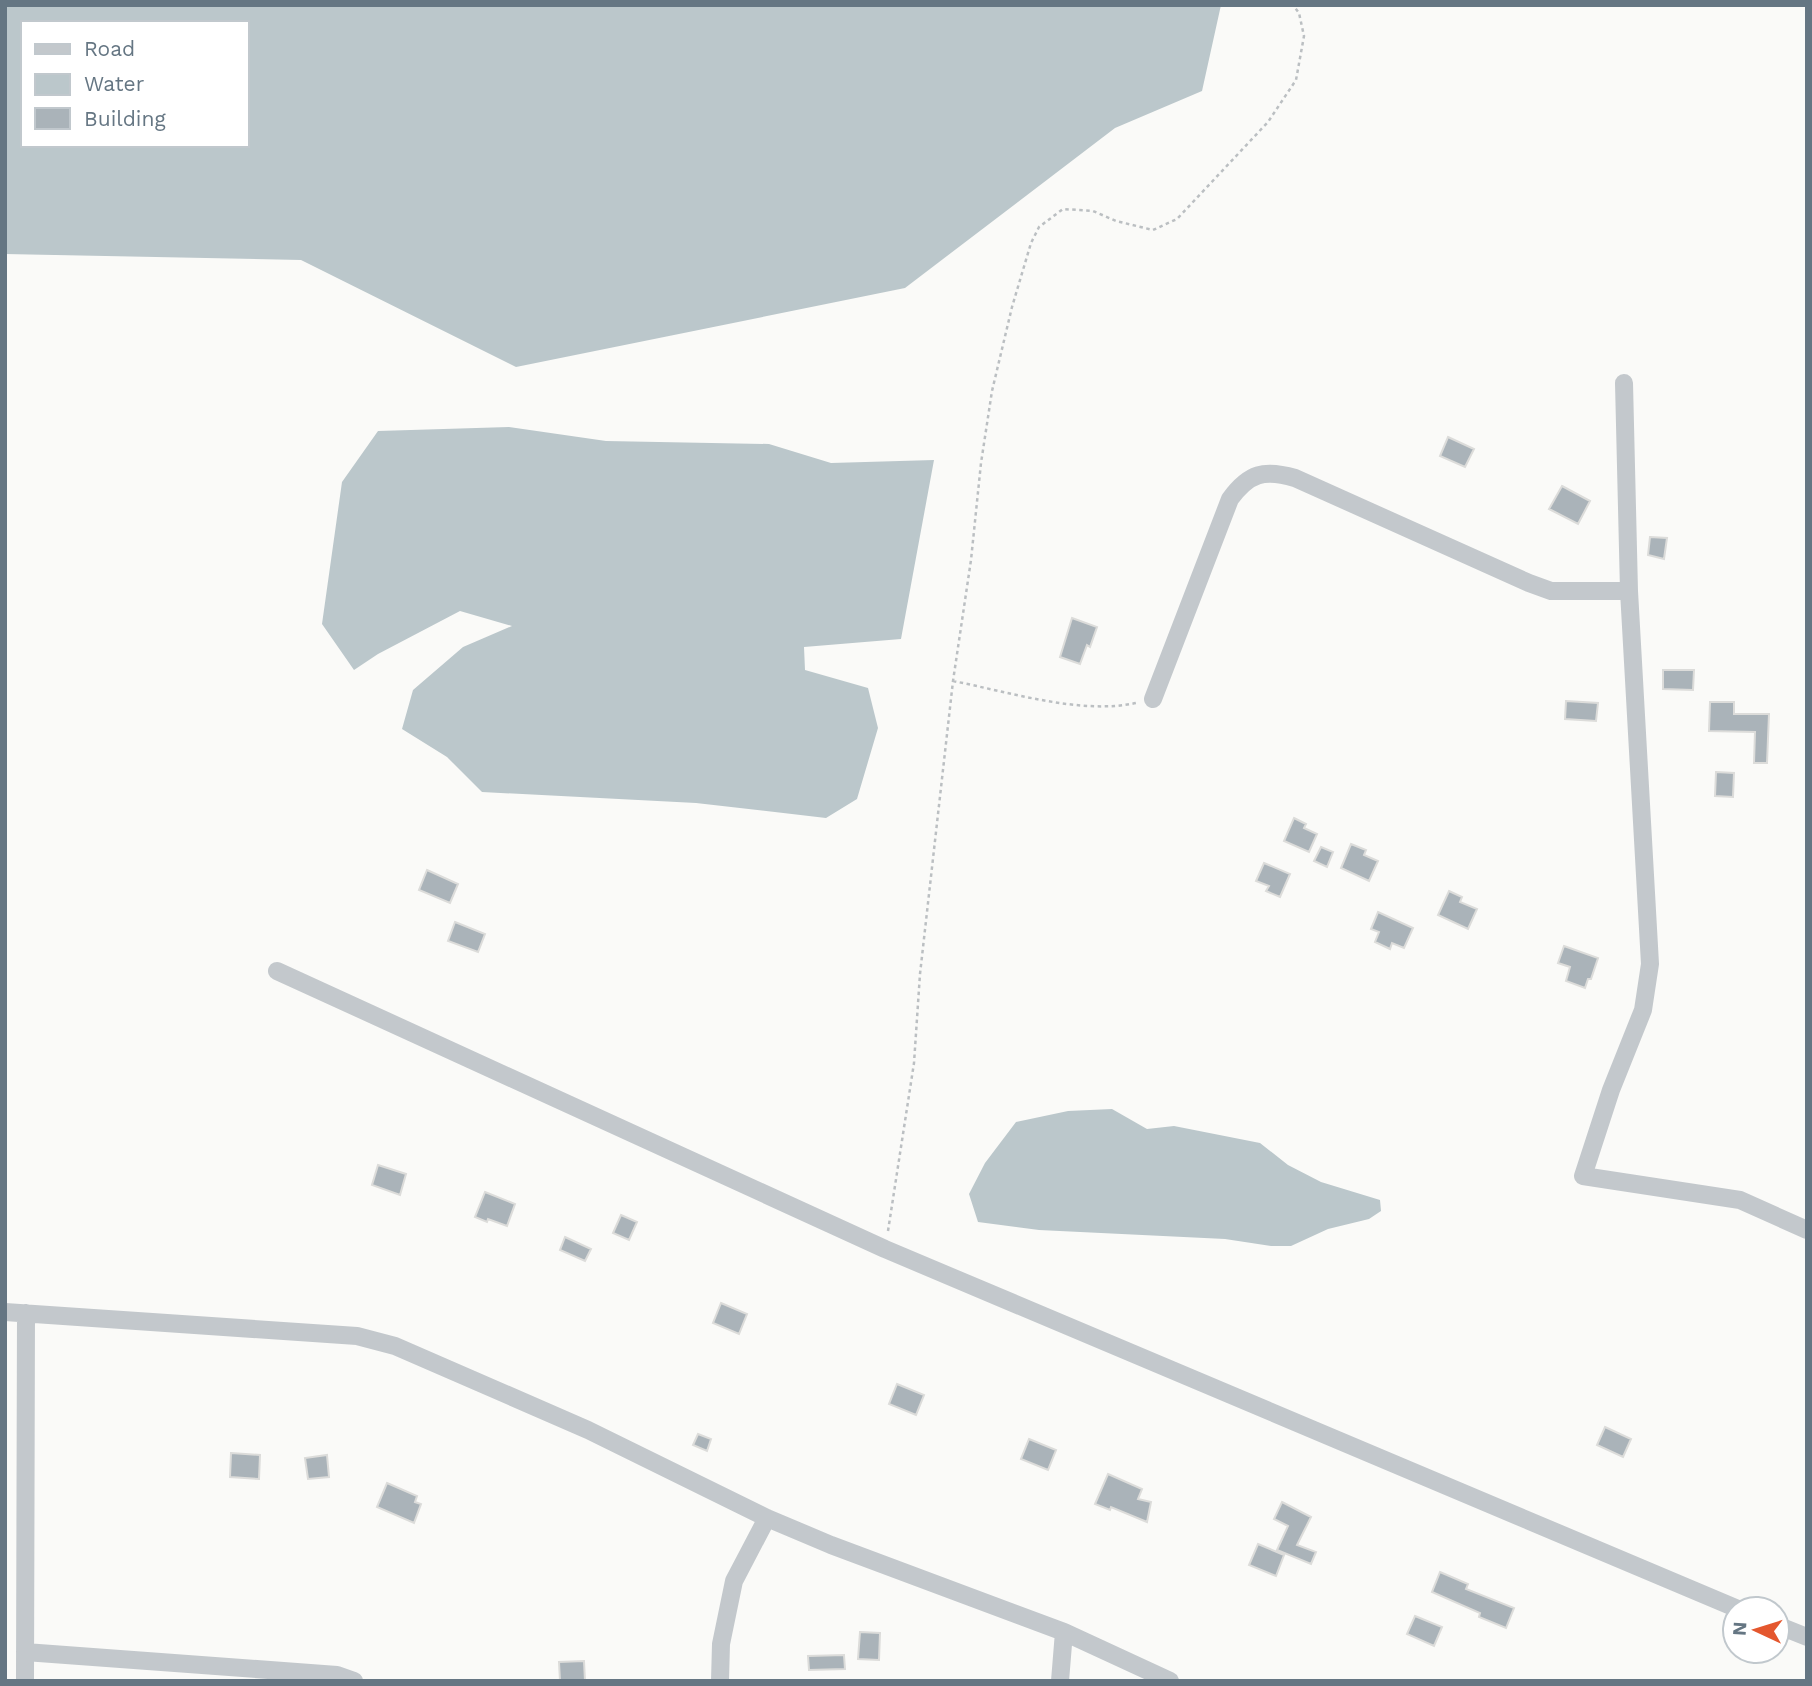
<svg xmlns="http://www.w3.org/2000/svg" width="1812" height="1686" font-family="'Work Sans',sans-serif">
<rect width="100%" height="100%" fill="#fafaf8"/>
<path fill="#bbc7cb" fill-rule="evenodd" d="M5,5H1221L1202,91L1115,128L905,288L516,367L301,260L5,254ZM23,23H247V145H23Z
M509,427L606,441L769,444L831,463L934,460L901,639L804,647L805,670L868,688L878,728L857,799L826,818L696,803L482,792L447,757L402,729L413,690L463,647L512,626L460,611L378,654L354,670L322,624L342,482L378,431Z
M1112,1109L1147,1129L1174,1126L1260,1143L1288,1165L1321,1182L1380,1200L1381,1211L1369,1219L1328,1229L1291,1246H1271L1225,1239L1039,1230L978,1222L969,1194L985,1163L1016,1122L1068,1111Z"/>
<path fill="#aab3b9" stroke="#dcdcda" stroke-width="2" d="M1448,437L1474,449L1465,467L1440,456Z
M1562,486L1590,501L1578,524L1549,509Z
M1650,537L1667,538L1664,559L1648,555Z
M1072,618L1097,627L1090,647L1087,645L1080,664L1060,657Z
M1663,670H1694L1693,690L1663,689Z
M1566,701L1598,703L1596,721L1565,719Z
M1710,702H1734V714H1769L1767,763H1754L1755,732L1709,731Z
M1716,772L1734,773L1733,797L1715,796Z
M1294,818L1306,824L1304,828L1317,834L1309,852L1284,841Z
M1351,844L1366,850L1364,855L1378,861L1369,881L1341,868Z
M1321,847L1333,852L1327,867L1314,861Z
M1264,863L1290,874L1280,897L1266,891L1269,886L1256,881Z
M427,870L458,884L450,903L419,890Z
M1449,891L1462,897L1460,902L1477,909L1468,929L1438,915Z
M1378,912L1413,928L1404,948L1392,943L1390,949L1375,942L1379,932L1371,929Z
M455,922L485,934L478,952L448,941Z
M1564,946L1598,958L1591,979H1588L1585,988L1566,981L1570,967L1558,963Z
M378,1165L406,1174L400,1195L372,1185Z
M485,1192L515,1204L507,1226L488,1219L487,1222L475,1217Z
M621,1215L637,1222L629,1240L613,1233Z
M565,1237L591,1249L585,1261L560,1250Z
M721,1303L747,1314L739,1334L713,1323Z
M897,1384L924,1395L916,1415L889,1404Z
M1605,1427L1631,1439L1623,1457L1597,1445Z
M698,1434L711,1439L707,1451L693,1445Z
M1029,1439L1056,1450L1048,1470L1021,1459Z
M231,1453L260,1455L259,1479L230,1477Z
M327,1455L329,1477L308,1479L305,1458Z
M1108,1474L1142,1489L1138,1499L1151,1502L1147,1522L1111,1507L1110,1510L1095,1504Z
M387,1483L417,1496L415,1502L421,1504L414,1523L377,1507Z
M1282,1502L1311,1517L1297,1545L1316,1552L1311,1564L1277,1550L1288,1526L1274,1519Z
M1258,1544L1284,1555L1276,1576L1249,1565Z
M1440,1572L1468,1584L1466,1589L1514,1608L1506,1628L1479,1617L1480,1613L1432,1592Z
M1415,1616L1442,1627L1434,1646L1407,1634Z
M860,1632L880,1633L879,1660L858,1659Z
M844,1655L845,1669L809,1670L808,1656Z
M584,1661L585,1681H560L559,1662Z"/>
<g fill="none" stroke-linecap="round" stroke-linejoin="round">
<path stroke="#bbbfc2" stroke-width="2.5" stroke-dasharray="3.5 3.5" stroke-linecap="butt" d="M953,681C1009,692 1081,715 1136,703
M888,1231L914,1063L920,974L953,681L971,560L981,463L992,391L1012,307L1031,243L1039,227L1063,209L1093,211L1116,221L1153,230L1177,219L1268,122L1296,80L1304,36L1299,13L1293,5"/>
<path stroke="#c3c8cc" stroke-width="18" d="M1624,383L1629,591L1650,964L1643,1010L1611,1090L1583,1176L1740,1200L1807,1230
M1153,699L1230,499C1249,473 1264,469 1295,478L1529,583L1551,591H1629
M277,971L885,1249L1738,1609
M5,1312L357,1336L395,1346L588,1430L767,1518L831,1545L1064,1632L1170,1681
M1777,1625L1807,1637
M25,1652L337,1675L354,1681
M25,1681L26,1313
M720,1681L721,1644L734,1581L767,1518
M1060,1681L1064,1632"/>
</g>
<rect width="1812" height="1686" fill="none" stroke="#657683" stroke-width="14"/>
<rect x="21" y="21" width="228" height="126" fill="#ffffff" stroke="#c1c8cd" stroke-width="2"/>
<rect x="35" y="44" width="35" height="10" fill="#c3c8cc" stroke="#c1c8cd" stroke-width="2"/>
<text x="84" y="56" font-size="21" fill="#657683">Road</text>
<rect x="35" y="74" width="35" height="21" fill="#bbc7cb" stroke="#c1c8cd" stroke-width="2"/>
<text x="84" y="91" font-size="21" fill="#657683">Water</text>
<rect x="35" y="108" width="35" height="21" fill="#aab3b9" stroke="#c1c8cd" stroke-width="2"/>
<text x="84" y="126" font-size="21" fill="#657683">Building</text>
<g transform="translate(1756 1630) rotate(274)"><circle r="33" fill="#ffffff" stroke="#c1c8cd" stroke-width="2"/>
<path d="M0-5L12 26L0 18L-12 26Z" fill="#e4572e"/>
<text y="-10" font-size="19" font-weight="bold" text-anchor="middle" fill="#657683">N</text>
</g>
</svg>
